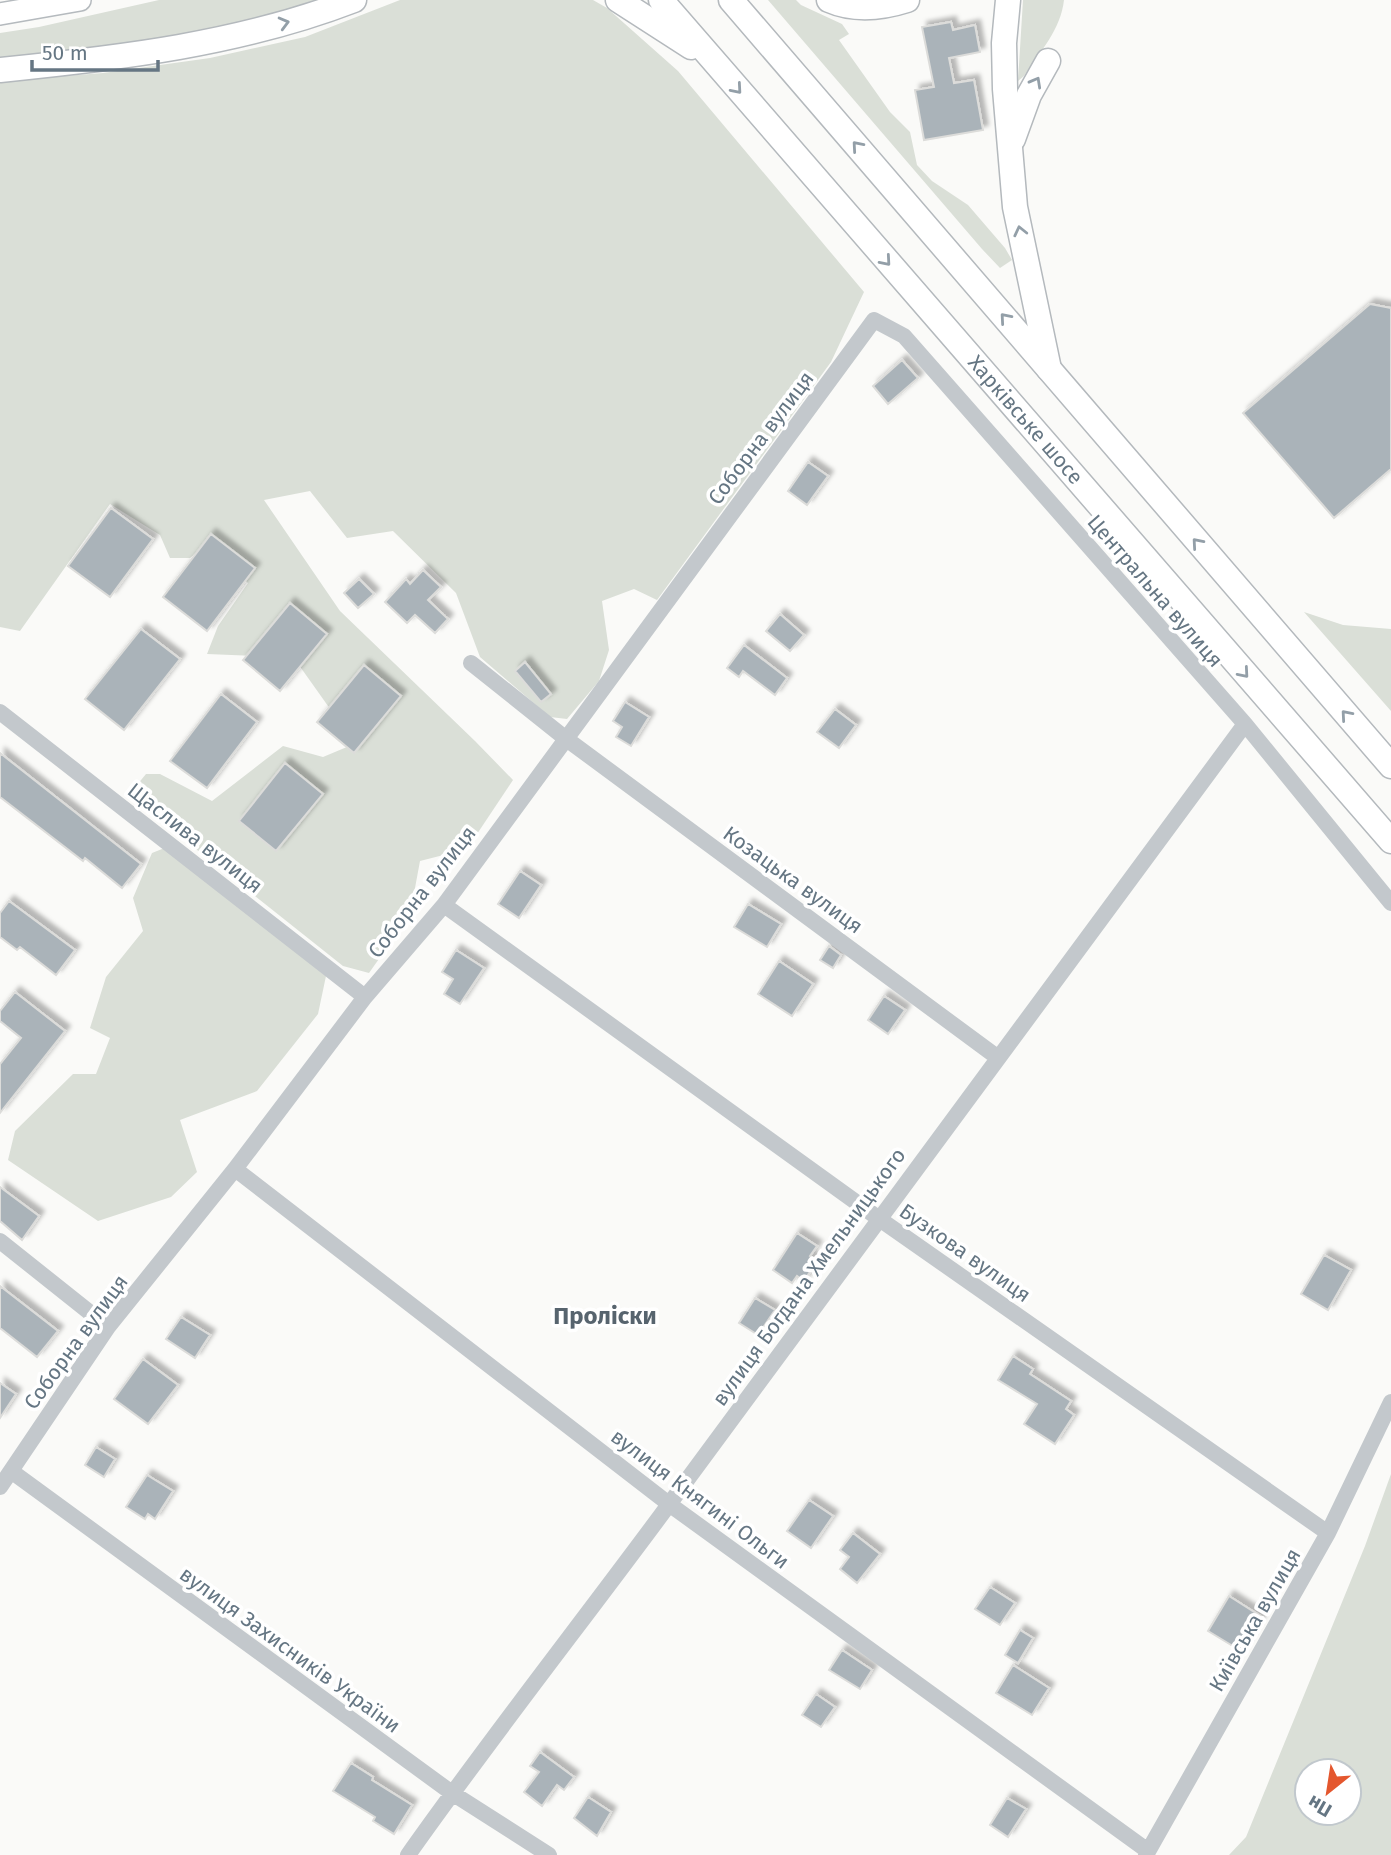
<svg xmlns="http://www.w3.org/2000/svg" width="1391" height="1855" font-family="'Fira Sans',sans-serif">
<defs>
<filter id="shadow"><feDropShadow dx="5" dy="-5" stdDeviation="2" flood-color="#0004"/></filter>
</defs>
<rect width="100%" height="100%" fill="#fafaf8"/>
<path fill="#dadfd7" fill-rule="evenodd" d="M159,0H327L223,30L0,62V33L39,27Z
M400,0H593L607,8L678,71L864,292L831,362L657,600L634,589L602,601L609,650L599,681L567,719L550,717L480,657L456,593L393,531L347,538L310,491L264,500L340,611L475,741L513,780L467,849L420,861L410,915L369,973L343,966L138,803L132,791L146,774H160L212,801L283,746L323,757L366,739L328,706L279,637L256,656L207,654L218,626L248,583L202,548L190,558H170L160,535L110,504L20,631L0,627V81L103,73L210,58L305,37Z
M768,0H796L801,5L842,24L849,34L839,40L890,112L910,132L917,165L932,181L968,205L1005,248L1012,260L1000,268L982,249Z
M1023,0H1064C1061,29 1040,52 1024,76L1018,81Z
M1304,612L1343,625L1391,629V711Z
M167,847L326,976L318,1014L257,1091L180,1120L197,1172L171,1197L98,1221L8,1160L15,1131L73,1074H96L110,1038L90,1028L106,977L143,931L133,898L152,853Z
M1391,1474V1855H1229L1246,1837L1365,1546ZM1307,1771H1349V1813H1307Z"/>
<path fill="#aab3b9" stroke="#dcdcda" stroke-width="2" filter="url(#shadow)" d="M951,22L953,30L975,25L980,52L949,58L954,83L974,80L983,130L924,140L915,90L934,87L922,27Z
M1370,304L1391,308V469L1334,518L1243,413Z
M902,360L918,378L888,404L873,386Z
M808,462L828,476L807,505L788,491Z
M111,508L153,539L110,597L68,566Z
M211,534L255,568L207,631L163,597Z
M423,570L441,587L428,600L448,619L435,633L415,615L407,623L385,602L406,579L410,584Z
M359,579L374,594L358,608L344,593Z
M290,603L327,634L280,691L243,660Z
M780,614L804,635L790,651L766,631Z
M141,629L180,659L124,730L85,699Z
M744,645L787,678L775,695L743,671L739,677L727,668Z
M525,662L551,694L541,702L515,671Z
M364,665L401,696L354,753L317,722Z
M221,694L257,722L207,788L170,761Z
M625,702L649,717L631,746L616,737L622,727L613,721Z
M835,709L856,725L839,748L817,732Z
M0,753L141,864L122,888L85,858L83,861L0,797Z
M285,763L323,794L276,851L239,821Z
M520,871L541,885L519,918L498,904Z
M9,901L75,950L56,975L20,947L17,950L0,937V913Z
M748,904L781,924L767,947L734,927Z
M829,946L841,955L833,968L820,960Z
M456,950L484,968L460,1004L444,994L453,979L442,972Z
M779,961L813,984L792,1016L758,994Z
M15,992L65,1031L0,1113V1064L21,1038L0,1021V1011Z
M884,996L905,1010L888,1034L868,1020Z
M0,1187L39,1216L22,1240L0,1221Z
M797,1233L817,1246L810,1256L817,1261L804,1281L797,1276L792,1283L773,1270Z
M1324,1255L1351,1270L1328,1310L1301,1294Z
M0,1286L58,1331L37,1357L0,1328Z
M755,1298L775,1310L758,1335L739,1323Z
M181,1317L210,1335L195,1358L166,1339Z
M1013,1356L1033,1369L1030,1374L1071,1401L1066,1409L1074,1415L1055,1444L1024,1424L1037,1404L998,1380Z
M143,1359L178,1385L148,1424L114,1399Z
M0,1383L16,1394L0,1418Z
M96,1447L115,1459L104,1477L85,1465Z
M147,1475L173,1491L155,1519L148,1514L145,1519L126,1507Z
M809,1500L833,1516L811,1548L787,1531Z
M853,1533L880,1554L857,1583L840,1569L849,1557L840,1550Z
M990,1587L1015,1603L1000,1625L975,1609Z
M1229,1596L1262,1617L1241,1651L1208,1631Z
M1020,1630L1033,1638L1018,1663L1005,1655Z
M842,1650L872,1670L860,1689L829,1670Z
M1013,1665L1049,1688L1032,1715L996,1693Z
M816,1694L835,1707L821,1727L802,1715Z
M540,1752L574,1777L564,1790L557,1785L542,1806L524,1792L539,1772L530,1766Z
M351,1763L373,1777L372,1780L412,1805L394,1834L373,1821L375,1817L333,1791Z
M588,1797L611,1812L597,1836L574,1818Z
M1007,1798L1026,1809L1008,1837L990,1825Z"/>
<g fill="none" stroke-linecap="round" stroke-linejoin="round">
<defs>
<path id="major" d="M0,14L80,0"/>
<g id="highway">
<path d="M618,0L691,47"/>
<path id="s1" d="M661,0L1391,841"/>
<path d="M731,0L1391,766"/>
<path d="M829,0C854,11 882,8 907,0"/>
<path d="M1008,0L1004,43L1005,89L1015,207L1049,369"/>
<path d="M0,70C120,58 240,44 354,0"/>
<path d="M1013,139L1029,95L1048,61"/>
</g>
</defs>
<use href="#major" stroke="#b5babe" stroke-width="24"/>
<use href="#highway" stroke="#b4b9bd" stroke-width="27"/>
<path stroke="#c3c8cc" stroke-width="16" d="M471,663L565,738L997,1057
M0,712L365,997
M444,905L878,1218L1328,1533
M235,1169L669,1504L1148,1851
M0,1241L108,1327
M11,1471L452,1793L549,1855
M0,1487L108,1327L235,1169L365,997L444,905L874,320L904,336L1245,724L1391,903
M408,1855C492,1736 583,1621 670,1503C862,1244 1052,983 1245,724
M1146,1855L1328,1533L1391,1402"/>
<use href="#major" stroke="#fff" stroke-width="21"/>
<use href="#highway" stroke="#fff" stroke-width="24"/>
</g>
<defs><path id="oneway-chevron" d="M-2-3.5L2.5 0L-2 3.5" fill="none" stroke-width="1.6" stroke-linecap="round" stroke-linejoin="round" transform="scale(1.75)"/></defs>
<g stroke="#939fa8">
<use href="#oneway-chevron" transform="translate(284 23) rotate(-15)"/>
<use href="#oneway-chevron" transform="translate(1036 82) rotate(-61)"/>
<use href="#oneway-chevron" transform="translate(737 89) rotate(49)"/>
<use href="#oneway-chevron" transform="translate(857 146) rotate(-131)"/>
<use href="#oneway-chevron" transform="translate(1020 231) rotate(-103)"/>
<use href="#oneway-chevron" transform="translate(886 261) rotate(49)"/>
<use href="#oneway-chevron" transform="translate(1005 318) rotate(-131)"/>
<use href="#oneway-chevron" transform="translate(1197 543) rotate(-131)"/>
<use href="#oneway-chevron" transform="translate(1244 673) rotate(49)"/>
<use href="#oneway-chevron" transform="translate(1346 715) rotate(-131)"/>
</g>
<g text-anchor="middle" stroke-width="7" stroke-linejoin="round" paint-order="stroke">
<g font-size="21" fill="#657683" stroke="#fff">
<text dy="7" stroke="none"><textPath href="#s1" startOffset="556">Харківське шосе</textPath></text>
<text transform="translate(761 438) rotate(-53)" y="7">Соборна вулиця</text>
<text transform="translate(1155 591) rotate(49)" y="7">Центральна вулиця</text>
<text transform="translate(195 838) rotate(38)" y="7">Щаслива вулиця</text>
<text transform="translate(793 880) rotate(36)" y="7">Козацька вулиця</text>
<text transform="translate(422 892) rotate(-52)" y="7">Соборна вулиця</text>
<text transform="translate(965 1253) rotate(35)" y="7">Бузкова вулиця</text>
<text transform="translate(809 1277) rotate(-54)" y="7">вулиця Богдана Хмельницького</text>
<text transform="translate(76 1342) rotate(-54)" y="7">Соборна вулиця</text>
<text transform="translate(700 1499) rotate(37)" y="7">вулиця Княгині Ольги</text>
<text transform="translate(1255 1620) rotate(-60)" y="7">Київська вулиця</text>
<text transform="translate(290 1650) rotate(36)" y="7">вулиця Захисників України</text>
</g>
<g font-size="24" font-weight="bold" fill="#57646e" stroke="#fff">
<text x="605" y="1324">Проліски</text>
</g>
</g>
<g transform="translate(1328 1792) rotate(210)"><circle r="33" fill="#ffffff" stroke="#c1c8cd" stroke-width="2"/>
<path d="M0-5L12 26L0 18L-12 26Z" fill="#e4572e"/>
<text y="-10" font-size="19" font-weight="bold" text-anchor="middle" fill="#657683">Пн</text>
</g>
<path d="M32 60v10h126v-10" fill="none" stroke="#657683" stroke-width="3.5"/>
<text x="42" y="60" font-size="21" fill="#657683" stroke="#ffffff" stroke-width="5" paint-order="stroke">50 m</text>
</svg>
